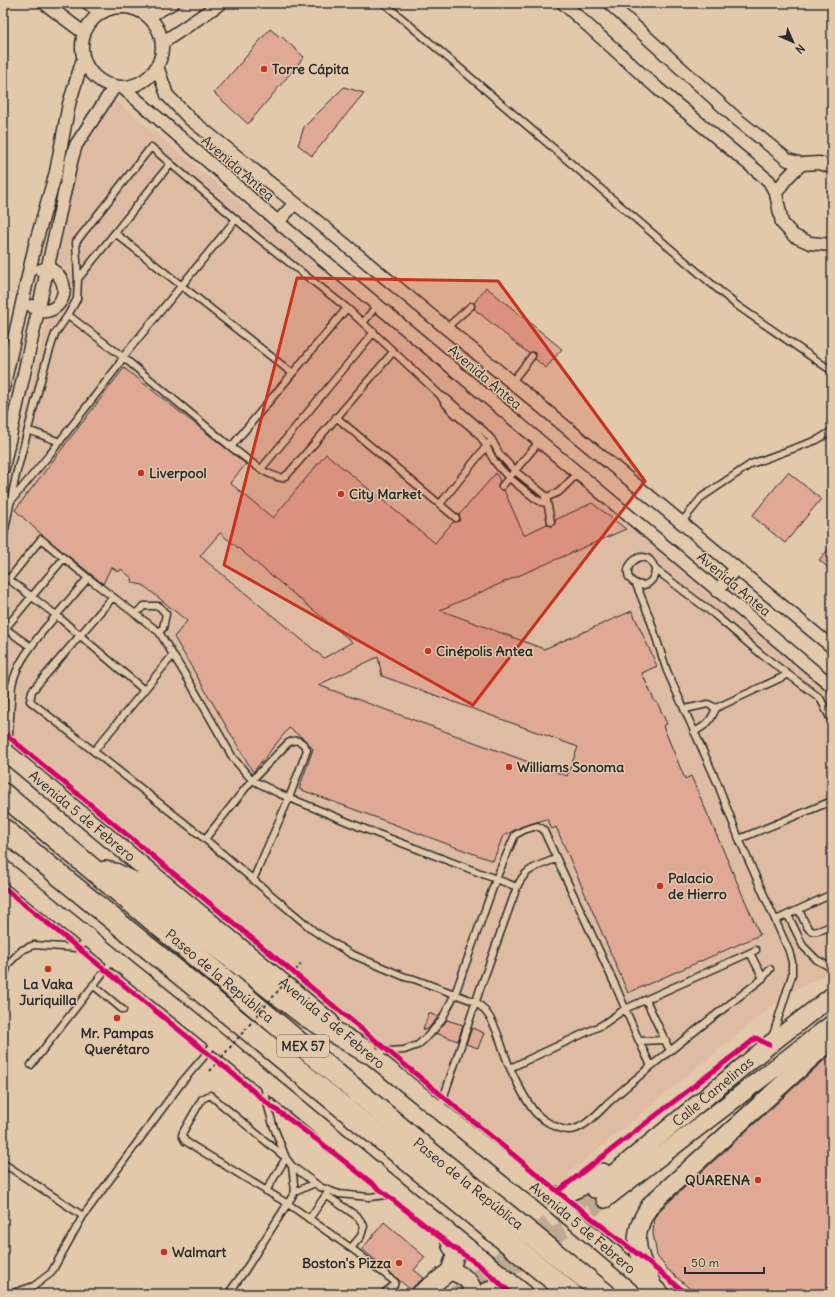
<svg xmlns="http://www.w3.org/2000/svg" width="835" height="1297" font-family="Delius,sans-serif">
<rect width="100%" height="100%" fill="#e3c9ab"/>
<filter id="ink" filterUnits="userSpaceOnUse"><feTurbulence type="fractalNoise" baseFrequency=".025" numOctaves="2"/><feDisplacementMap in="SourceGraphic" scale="8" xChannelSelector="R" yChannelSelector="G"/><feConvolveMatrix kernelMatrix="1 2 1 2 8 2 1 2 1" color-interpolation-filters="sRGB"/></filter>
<g filter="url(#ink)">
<path fill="#debca3" d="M115,100L388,323L493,412L629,524L832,693V971L786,995L571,1171L562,1195L3,732V508L48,314L61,306L69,294L70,282L68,273L53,257L80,143Z"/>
<path fill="#dfa996" stroke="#2b2b2b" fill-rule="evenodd" d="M270,29L280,37L281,36L304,57L248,124L214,93L224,81V82Z
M344,87L364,93L312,156L298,145L304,127Z
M486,287L562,349L546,368L535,359L536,356L535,353L532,352L528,353L474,309L475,305L474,303Z
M124,368L246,464L230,483L273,518L326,454L435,543L453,522L459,521L460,518L459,515L496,473L500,481L498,485V488L501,490H504L524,535L547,524L552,526L555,524V520L592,503L626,529L440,610L544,649L632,611L657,666L642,673L655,702H657L667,724L663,726L685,779L691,776L760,935L628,993L556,827L552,829L547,819L523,826L503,836L493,861L299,789L313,749L304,739L289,728L253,772L174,637L187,621L143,585L133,583L132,578L121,569L119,572L111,567L103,584L102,583L42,535L15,510ZM220,533L352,642L324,658L200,556ZM378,657L382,676L578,747L567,776L318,685Z
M788,472L821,499L785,543L752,516Z
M832,545V571L819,560Z
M429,1013L438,1017L427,1030L423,1029Z
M447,1020L463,1025L458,1041L436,1033Z
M472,1028L484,1033L478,1048L466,1044Z
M832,1053V1294H696L667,1269L657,1256L653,1233L654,1218L660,1210Z
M384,1222L425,1257L414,1270L424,1278L414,1286L411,1290L362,1249Z"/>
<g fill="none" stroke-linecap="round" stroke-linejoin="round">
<path stroke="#bea991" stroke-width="17" stroke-dasharray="17 8" stroke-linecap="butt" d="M490,1284L605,1199
M456,1294L595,1189"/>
<defs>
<path id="lane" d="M384,3L735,304L832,371
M151,147L258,238L347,308L231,447L123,357L68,315L77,299L78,279L76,242Z
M115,233L292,373
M78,279L170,164
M347,308L440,395C449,413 466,421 479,435C486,443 489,453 495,462C506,477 522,488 536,499L541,502L547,503
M363,323L377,305
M445,329L471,306
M511,383L532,356
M440,395L447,399L484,431L492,440L500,455L515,471L546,496L551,522
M336,417L456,518
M28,430L60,442
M231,447C247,458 262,474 282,478L288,474L393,352
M261,469L374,332
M502,486L539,442
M545,498L559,492L578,473
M11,501L50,454L118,366L123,357L236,219
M440,504L489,443
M681,523L702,497L751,464L817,440L832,431
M3,539L16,475L45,365L55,334L68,315
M655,569C655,579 648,588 637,584C612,574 645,539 655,569L715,615L762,655L820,698L832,722
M3,575L56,615L144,690
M9,579L41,539L88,578L159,632L189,681L233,758L252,780L280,794L365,829L517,887
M636,584L649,616L667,671L717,782L739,839L789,951L792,962V975L772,1038
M113,597L32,691L30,701L205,839L314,931L351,954L405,977L414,979L476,1002C497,1018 500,1045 510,1068C517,1083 524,1098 534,1111C540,1119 560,1131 570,1130C584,1129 600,1111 609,1102C658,1058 711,1019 763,978L770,969
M135,614L144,606H159L166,614L163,628L159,632
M3,627L31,647
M3,631L64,558
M685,709L708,704L716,708
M694,732C707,725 711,721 716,708L787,675
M8,750L12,685C17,663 30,648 43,631C58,613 73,596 88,578
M94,751L173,655
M205,839L252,780L288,743C296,738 303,741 307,750L289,798L253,880
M739,839L832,801
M799,910C809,931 808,938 832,925
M788,915L803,946L817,960L832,968
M776,920L832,894
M750,953L763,978
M3,981L8,964L22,950L34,945L77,948L89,941
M93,985L123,1010
M646,1000L670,1051
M639,1041L666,1040
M373,1052L404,1050L418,1045L430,1034L441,1021L455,994L496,879L515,835L524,830L537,826L543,829L616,987L639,1041L651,1066
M31,1065L114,959
M510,1068L602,1025L625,1009L756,950
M264,1083L267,1103L273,1125L286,1158L292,1166L320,1187L339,1194L369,1197L387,1195L398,1193
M440,1108L480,989L517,887C526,867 537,867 555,859
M3,1163L83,1216
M292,1166L295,1192
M266,1191L286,1158L210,1095L202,1099L183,1132L182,1135L185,1141C219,1162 254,1183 288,1204C309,1218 330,1234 351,1248
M326,1195L358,1217L364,1226L361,1236L351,1248L395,1282L394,1285L383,1294
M309,1219L328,1192
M3,1292L10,1294L34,1286L51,1273L83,1216L182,1082L207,1053L215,1042
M228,1294L244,1272L295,1192L315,1183"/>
<path id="street" d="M44,3L84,33
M88,3L101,13
M563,3L657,88L769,181L776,194L782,223L794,236L810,243L832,245
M609,3L738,120L788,160L802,164L819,163L832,167
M82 47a40 40 0 1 1 80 0a40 40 0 1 1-80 0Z
M149,16L173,3
M162,43L221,3
M157,66L167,95L190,119L295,203L832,647
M122,87L278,222L832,686
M776,194C783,181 790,173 802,164
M278,222L295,203
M32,306C51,323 75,294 58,275C53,269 47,268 41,270
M3,389L35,245L56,172L69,104L83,59
M3,468L72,158L76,145L115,86
M717,591L736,568"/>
<g id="secondary">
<path id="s1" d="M3,750L330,1022"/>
<path d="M3,869L216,1040L448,1232L525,1294"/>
<path id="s2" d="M357,1044L544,1195L661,1294"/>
<path id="s3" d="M595,1189L769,1045L832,996"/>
<path d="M544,1195H562L581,1187L603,1172"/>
<path d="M605,1199L832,1024"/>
<path d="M450,1271C461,1274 473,1281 473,1294"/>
<path d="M652,1284C637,1250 628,1236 652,1203L832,1039"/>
<path d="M420,1294L450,1271L456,1253L451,1246L448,1234"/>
<path d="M483,1294L507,1280"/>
</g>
<g id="highway">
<path id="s4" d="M3,794L429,1152L605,1294"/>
<path d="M3,829L571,1294"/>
<path d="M105,872L115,874L138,885L305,1015L367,1052"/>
</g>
</defs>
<use href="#lane" stroke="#2b2b2b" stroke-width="9"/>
<use href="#street" stroke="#2b2b2b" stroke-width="15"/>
<use href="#secondary" stroke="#2b2b2b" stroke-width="20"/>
<use href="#highway" stroke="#2b2b2b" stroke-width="24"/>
<use href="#lane" stroke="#e3c9ab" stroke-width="6"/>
<use href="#street" stroke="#e3c9ab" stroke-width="12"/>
<use href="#secondary" stroke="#e3c9ab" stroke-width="17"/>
<use href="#highway" stroke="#e3c9ab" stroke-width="21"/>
<path stroke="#2b2b2b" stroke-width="2" stroke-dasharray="3 3" stroke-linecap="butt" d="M210,1071L301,964"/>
<defs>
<path id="cycleway" d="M3,732L562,1195L639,1255L687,1294
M3,887L232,1073L267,1103L320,1142L451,1246L479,1265L512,1294
M558,1191L756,1038L769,1045"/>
</defs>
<use href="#cycleway" stroke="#e3c9ab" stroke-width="8"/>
<use href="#cycleway" stroke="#d6006c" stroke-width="5"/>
</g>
</g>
<path fill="#c8321e" fill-opacity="0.2" stroke="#c8321e" stroke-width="3" stroke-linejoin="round" d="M297,278L498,281L645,481L473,705L224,565Z"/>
<g fill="#c8321e" stroke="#e3c9ab" stroke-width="1.5">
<circle cx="264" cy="69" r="4"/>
<circle cx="141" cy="473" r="4"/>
<circle cx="341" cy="494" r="4"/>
<circle cx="428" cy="651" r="4"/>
<circle cx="509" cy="767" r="4"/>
<circle cx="660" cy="886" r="4"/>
<circle cx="48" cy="969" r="4"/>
<circle cx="117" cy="1018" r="4"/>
<circle cx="758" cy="1180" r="4"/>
<circle cx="164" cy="1252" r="4"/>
<circle cx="399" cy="1263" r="4"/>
</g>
<g text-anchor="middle" stroke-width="3" stroke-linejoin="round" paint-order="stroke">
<rect fill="#e3c9ab" stroke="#625a51" stroke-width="1" x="277" y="1035" width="52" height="22" rx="3"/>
<g font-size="13" font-weight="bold" fill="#2b2b2b">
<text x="303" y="1051">MEX 57</text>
</g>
<g font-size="14" font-weight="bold" fill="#2b2b2b" stroke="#e3c9ab" text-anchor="start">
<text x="272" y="74">Torre Cápita</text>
<text x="149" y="478">Liverpool</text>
<text x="349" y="499">City Market</text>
<text x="436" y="656">Cinépolis Antea</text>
<text x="517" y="772">Williams Sonoma</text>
<text x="668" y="883">Palacio<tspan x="668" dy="16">de Hierro</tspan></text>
<text x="48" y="989" text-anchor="middle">La Vaka<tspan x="48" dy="16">Juriquilla</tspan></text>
<text x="117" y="1038" text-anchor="middle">Mr. Pampas<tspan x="117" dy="16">Querétaro</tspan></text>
<text x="750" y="1185" text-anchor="end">QUARENA</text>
<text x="172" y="1257">Walmart</text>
<text x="391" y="1268" text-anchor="end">Boston's Pizza</text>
</g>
<g font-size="14" fill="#2b2b2b" stroke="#e3c9ab">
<text transform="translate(238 168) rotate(41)" y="5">Avenida Antea</text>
<text transform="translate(485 377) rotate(40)" y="5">Avenida Antea</text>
<text transform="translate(734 584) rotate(40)" y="5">Avenida Antea</text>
<text dy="5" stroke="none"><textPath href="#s1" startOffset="103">Avenida 5 de Febrero</textPath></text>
<text dy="5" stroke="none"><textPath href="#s4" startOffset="283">Paseo de la República</textPath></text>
<text transform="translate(332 1023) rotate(40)" y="5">Avenida 5 de Febrero</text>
<text dy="5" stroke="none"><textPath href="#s3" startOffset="153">Calle Camelinas</textPath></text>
<text dy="5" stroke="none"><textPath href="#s4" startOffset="607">Paseo de la República</textPath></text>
<text dy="5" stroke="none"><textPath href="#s2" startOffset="291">Avenida 5 de Febrero</textPath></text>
</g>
</g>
<rect width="835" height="1297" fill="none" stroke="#e3c9ab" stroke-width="16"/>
<rect x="8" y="8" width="819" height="1281" fill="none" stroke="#2b2b2b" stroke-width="1.5" filter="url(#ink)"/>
<g transform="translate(793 42) rotate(135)" stroke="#e3c9ab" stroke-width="3" paint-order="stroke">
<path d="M0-3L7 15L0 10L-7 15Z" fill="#2b2b2b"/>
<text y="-6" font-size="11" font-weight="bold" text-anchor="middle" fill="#2b2b2b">N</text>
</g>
<path d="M685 1267v6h79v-6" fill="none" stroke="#2b2b2b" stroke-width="2"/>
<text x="691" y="1267" font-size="12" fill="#2b2b2b" stroke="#e3c9ab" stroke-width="3" paint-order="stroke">50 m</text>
</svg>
